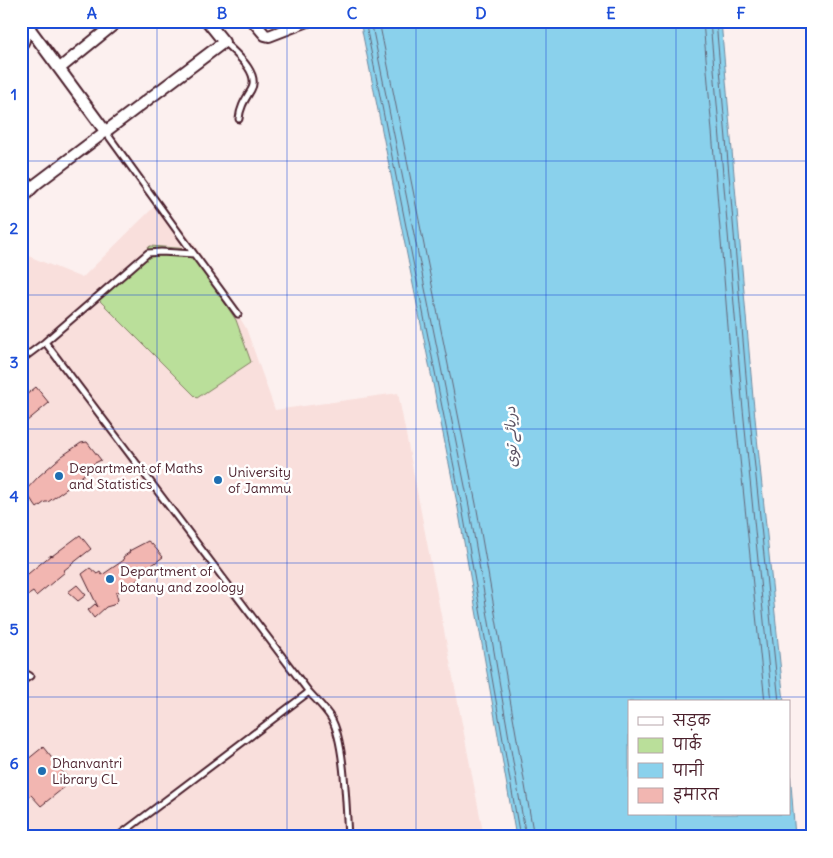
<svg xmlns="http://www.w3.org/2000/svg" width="833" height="858" font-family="Delius,'Playpen Sans Arabic','Playpen Sans Deva',sans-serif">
<rect width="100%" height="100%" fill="#fcf0ef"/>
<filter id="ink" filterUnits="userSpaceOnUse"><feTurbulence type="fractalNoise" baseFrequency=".02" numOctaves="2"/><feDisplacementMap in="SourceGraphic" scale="10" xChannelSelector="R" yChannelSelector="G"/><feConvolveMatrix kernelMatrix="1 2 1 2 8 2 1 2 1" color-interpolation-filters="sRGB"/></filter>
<g filter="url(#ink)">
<path fill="#f9dfdc" d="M160,201L195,245L246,328L275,410L398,393L484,837H21V253L82,278Z"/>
<path fill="#badf9a" stroke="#827f62" d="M150,246L189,249L236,320L251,362L197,398L96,297Z"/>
<path fill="#8ad1ec" stroke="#708a9f" d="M360,21H721L753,398L784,702H629V814H789V757L795,837H516L458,508Z"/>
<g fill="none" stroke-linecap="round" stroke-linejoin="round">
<path stroke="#646678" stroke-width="1" d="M365,21L462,507L520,837
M371,21L469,506L526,837
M379,21L476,504L534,837
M703,21L734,400L765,702
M710,21L742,399L772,702
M716,21L748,399L779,702"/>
</g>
<path fill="#f2b6b1" stroke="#4a1f2b" d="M36,387L49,403L21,426V399Z
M87,442L101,460L93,464L94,466L69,487L48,502H45L37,508L25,491L39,476L62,456L81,443Z
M80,535L91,549L63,571L65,572L36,596L33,592L21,600V582L25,580L23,578L51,555L52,556Z
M148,541L152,544L163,557L140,574L141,576L133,584L116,593L118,600L113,605L106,607L94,618L88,610L95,604L98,607L82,574L90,568L97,574L100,572L102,575L124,560L123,557L130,552L129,551Z
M77,585L86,595L78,601L68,592Z
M43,747L71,782L41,806L31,795L21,803V753L27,760Z"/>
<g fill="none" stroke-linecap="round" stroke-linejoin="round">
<defs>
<path id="service" d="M224,42C235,53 261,73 251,90C245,100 240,107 239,119
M194,254L238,314
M45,342L148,253L161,252L194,254L105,131
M21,360L45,342L309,692L117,837
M21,671L30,676L21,682
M309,692C316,700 325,708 331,718C345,741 346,808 348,837"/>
<path id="minor" d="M253,21L265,35L269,36L308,21
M27,25L105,131
M60,68L118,21
M21,203L26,194L36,184L224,42L207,21"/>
<path id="primary" d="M21,41L25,28L30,21"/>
</defs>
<use href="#service" stroke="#4a1f2b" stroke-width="9"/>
<use href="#minor" stroke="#4a1f2b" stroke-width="14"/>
<use href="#primary" stroke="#4a1f2b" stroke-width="19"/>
<use href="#service" stroke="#fff" stroke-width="5"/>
<use href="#minor" stroke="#fff" stroke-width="10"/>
<use href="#primary" stroke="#fff" stroke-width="15"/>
</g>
</g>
<path fill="none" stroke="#1d4ed8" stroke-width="1" stroke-opacity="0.55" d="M157,21V837M287,21V837M416,21V837M546,21V837M676,21V702M21,161H812M21,295H812M21,429H812M21,563H812M21,697H812M676,814V837"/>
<g fill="#1f6fb2" stroke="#fff" stroke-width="2">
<circle cx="59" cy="476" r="5"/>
<circle cx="218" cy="480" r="5"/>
<circle cx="110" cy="579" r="5"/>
<circle cx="42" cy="771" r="5"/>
</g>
<g text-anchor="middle" stroke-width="5" stroke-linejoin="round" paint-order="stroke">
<g font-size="14" fill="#4a1f2b" stroke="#fff" text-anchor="start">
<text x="69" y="473">Department of Maths<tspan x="69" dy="16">and Statistics</tspan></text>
<text x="228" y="477">University<tspan x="228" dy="16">of Jammu</tspan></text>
<text x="120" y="576">Department of<tspan x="120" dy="16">botany and zoology</tspan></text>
<text x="52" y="768">Dhanvantri<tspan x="52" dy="16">Library CL</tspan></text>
</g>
<g font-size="15" font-style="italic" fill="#5d5465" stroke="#fff">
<text transform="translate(511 437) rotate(-92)" y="5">دریائے توی</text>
</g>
</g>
<rect width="833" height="858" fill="none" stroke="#fff" stroke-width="55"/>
<rect x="628" y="700" width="162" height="115" fill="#ffffff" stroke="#b7a5aa"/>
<rect x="638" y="717" width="25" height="8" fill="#ffffff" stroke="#b7a5aa"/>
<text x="673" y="726" font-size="15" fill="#4a1f2b">सड़क</text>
<rect x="638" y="738" width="25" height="15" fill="#badf9a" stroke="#b7a5aa"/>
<text x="673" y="750" font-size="15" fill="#4a1f2b">पार्क</text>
<rect x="638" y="763" width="25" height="15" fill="#8ad1ec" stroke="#b7a5aa"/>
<text x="673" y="776" font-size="15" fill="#4a1f2b">पानी</text>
<rect x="638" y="788" width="25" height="15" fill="#f2b6b1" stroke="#b7a5aa"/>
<text x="673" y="800" font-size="15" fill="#4a1f2b">इमारत</text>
<rect x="28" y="28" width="778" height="802" fill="none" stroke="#1d4ed8" stroke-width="2"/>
<g font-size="16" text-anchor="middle" font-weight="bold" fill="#1d4ed8">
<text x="92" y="19">A</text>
<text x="222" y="19">B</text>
<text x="352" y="19">C</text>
<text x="481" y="19">D</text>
<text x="611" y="19">E</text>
<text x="741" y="19">F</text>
<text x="14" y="100">1</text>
<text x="14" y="234">2</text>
<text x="14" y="368">3</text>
<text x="14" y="502">4</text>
<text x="14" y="635">5</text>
<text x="14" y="769">6</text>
</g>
</svg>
